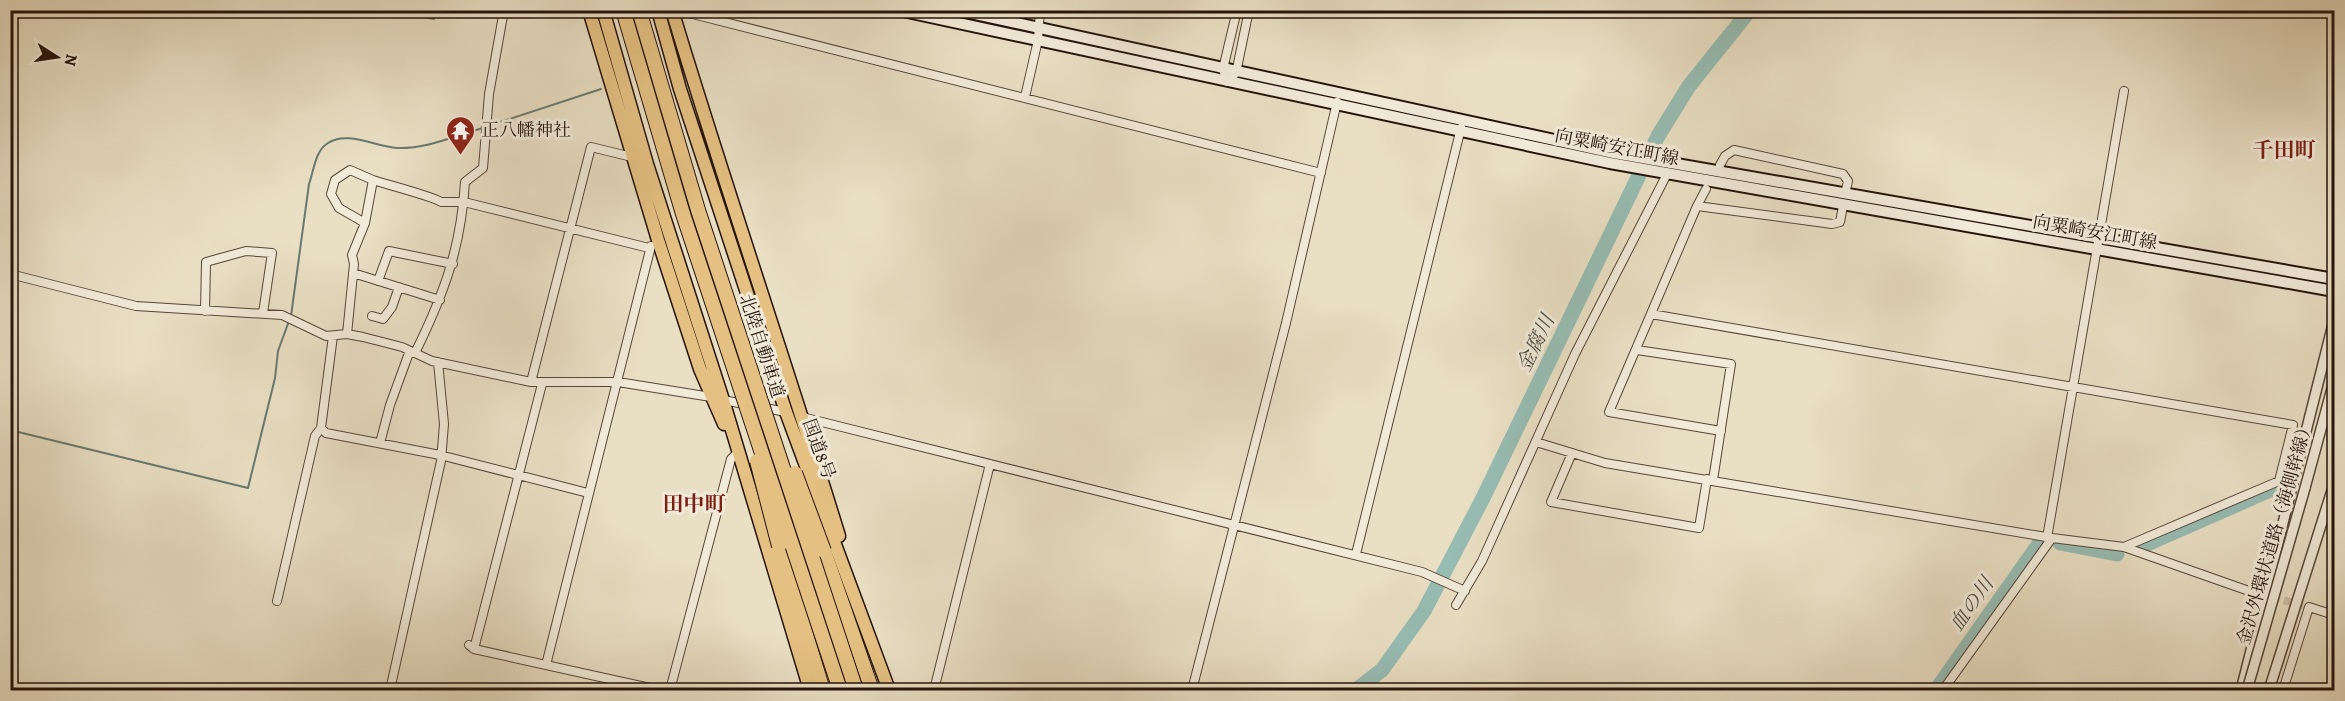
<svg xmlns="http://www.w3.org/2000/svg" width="2345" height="701" font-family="Alegreya,'Noto Serif JP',serif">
<rect width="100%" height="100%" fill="#e9dfc4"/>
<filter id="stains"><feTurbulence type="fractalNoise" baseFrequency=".00333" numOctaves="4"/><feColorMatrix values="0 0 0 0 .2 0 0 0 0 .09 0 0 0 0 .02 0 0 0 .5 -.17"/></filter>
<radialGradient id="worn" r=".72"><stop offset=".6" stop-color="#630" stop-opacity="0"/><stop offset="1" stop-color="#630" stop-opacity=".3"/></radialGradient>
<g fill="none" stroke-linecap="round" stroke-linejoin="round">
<path stroke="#697970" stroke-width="2" d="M387,10L434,19
M488,126L601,89
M291,316L309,184C314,170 315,151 328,143C347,130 376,147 397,148C427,149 454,136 483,128
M10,430L248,488L275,378L278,351L289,321"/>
<path stroke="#97bdb3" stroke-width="15" d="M2060,543L2117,554
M2145,545L2286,483
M1356,690L1382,670L1424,611L1483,498L1658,136L1689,86L1750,10
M1936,690L2041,541"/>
<path stroke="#ccc0a8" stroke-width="8" stroke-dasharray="8 4" stroke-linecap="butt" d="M2249,591L2309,607"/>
<defs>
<path id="minor" d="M677,10L1321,173
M1237,10L1223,69L1227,82L1236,73L1249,10
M1025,97L1038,40L1040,10
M1720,165L1725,156L1734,150L1843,174L1848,181L1845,194
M1697,206L1706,189
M365,223L339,208L331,194L335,180L350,170L373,180
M353,273L440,300
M10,274L136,306L282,315L326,336L347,334L363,337L402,347L432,361L531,382H618L711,397
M378,281L389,251L453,264
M205,311L206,262L246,251L272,253L263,313
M1651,314L2293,425L2279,481L2124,547
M372,316L383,319L392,307L399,287
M347,334L354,264L352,255L365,223L373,180C385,184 435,197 441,202H464L649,248
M333,336L321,428L326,433L440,455L588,493
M1637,350L1731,364L1713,480
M531,382L591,147L632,157
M723,400L786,412
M802,417L1422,572L1465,591
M1721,431L1609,412L1697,206L1832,224L1840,222L1843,206
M1536,442L1605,463L2052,538L2124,547L2249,591
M380,443L390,405L409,353H415C444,294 461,248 465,182L483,168L489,94L504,10
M1572,453L1551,502L1699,528L1707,479
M2047,538L2124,91
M1356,554L1461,128
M277,601L315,436L321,428
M1456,605L1482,561L1575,354L1667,174
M469,645L474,649L659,690
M474,649L542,384
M546,665L651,246
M390,690L441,461L444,424L438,362
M670,690L731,459L738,452
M934,690L990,464
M1192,690L1286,323L1337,102
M1943,690L2052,538
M2283,690L2309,607L2334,615"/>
<path id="tertiary" d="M2305,488L2334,381
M2241,690L2334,320
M2269,690L2334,484"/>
<path id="secondary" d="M898,10L1610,163L2334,291
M957,10L1614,153L2334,279"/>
<path id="trunk" d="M589,10L658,240L700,369L724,424
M603,10L647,164L723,400L810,690
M658,10L680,89L786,412L889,690
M672,10C725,186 785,360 839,536"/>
<path id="motorway" d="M779,546L823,690
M824,551L872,690"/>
</defs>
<use href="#minor" stroke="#56463a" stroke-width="10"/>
<use href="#tertiary" stroke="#56463a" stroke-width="12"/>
<use href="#secondary" stroke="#25130c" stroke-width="14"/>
<use href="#trunk" stroke="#25130c" stroke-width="15"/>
<use href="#motorway" stroke="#25130c" stroke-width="16"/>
<use href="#minor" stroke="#f1ead9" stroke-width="8"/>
<use href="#tertiary" stroke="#f1ead9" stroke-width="9"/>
<use href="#secondary" stroke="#f1ead9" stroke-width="10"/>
<use href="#trunk" stroke="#e4c082" stroke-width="12"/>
<use href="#motorway" stroke="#e4c082" stroke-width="14"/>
<defs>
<path id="tertiary-bridge" d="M2247,690L2305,488"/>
<path id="motorway-bridge" d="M623,10L683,214L840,690
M639,10L698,210L856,690
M757,461L779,546
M795,473L824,551"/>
</defs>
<use href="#tertiary-bridge" stroke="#56463a" stroke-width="12" stroke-linecap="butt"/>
<use href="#motorway-bridge" stroke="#25130c" stroke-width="16" stroke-linecap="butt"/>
<use href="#tertiary-bridge" stroke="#f1ead9" stroke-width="9"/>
<use href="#motorway-bridge" stroke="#e4c082" stroke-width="14"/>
</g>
<defs>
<symbol id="temple-pin" viewBox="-11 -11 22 30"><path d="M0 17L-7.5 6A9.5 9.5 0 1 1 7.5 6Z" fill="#8f2418" stroke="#f1ead9"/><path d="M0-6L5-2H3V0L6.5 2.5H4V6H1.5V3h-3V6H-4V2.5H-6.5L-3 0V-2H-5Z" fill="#fff"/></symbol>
</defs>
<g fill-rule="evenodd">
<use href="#temple-pin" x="444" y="114" width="33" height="45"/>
</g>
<g text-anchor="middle" stroke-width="6" stroke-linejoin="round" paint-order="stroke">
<g font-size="18" fill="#25130c" stroke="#f1ead9" text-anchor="start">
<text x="481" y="136">正八幡神社</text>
</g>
<g font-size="18" fill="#25130c" stroke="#f1ead9">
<text transform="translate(1617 147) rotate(11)" y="6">向粟崎安江町線</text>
<text transform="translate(2095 232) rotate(10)" y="6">向粟崎安江町線</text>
<text transform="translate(762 346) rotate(72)" y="6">北陸自動車道</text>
<text transform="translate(819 449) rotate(70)" y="6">国道8号</text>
<text transform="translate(2275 532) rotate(-74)" y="6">金沢外環状道路（海側幹線）</text>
</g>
<g font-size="20" font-style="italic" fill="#4d4e46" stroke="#f1ead9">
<text transform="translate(1535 343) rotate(-64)" y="7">金腐川</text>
<text transform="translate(1971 604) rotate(-55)" y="7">血の川</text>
</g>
<g font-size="21" font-weight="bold" fill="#7a1f14" stroke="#f1ead9">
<text x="2284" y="157">千田町</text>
<text x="694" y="511">田中町</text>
</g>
</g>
<rect width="2345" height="701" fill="none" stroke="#e9dfc4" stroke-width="36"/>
<rect x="12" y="12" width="2321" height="677" fill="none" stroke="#25130c" stroke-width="3"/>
<rect x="18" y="18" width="2309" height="665" fill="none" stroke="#25130c" stroke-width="1.5"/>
<g transform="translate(57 57) rotate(102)" stroke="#f1ead9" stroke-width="4.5" paint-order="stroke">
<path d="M0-4.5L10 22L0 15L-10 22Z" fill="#25130c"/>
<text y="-9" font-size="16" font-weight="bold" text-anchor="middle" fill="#25130c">N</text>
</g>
<rect width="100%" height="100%" filter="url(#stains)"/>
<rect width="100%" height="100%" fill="url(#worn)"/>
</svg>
